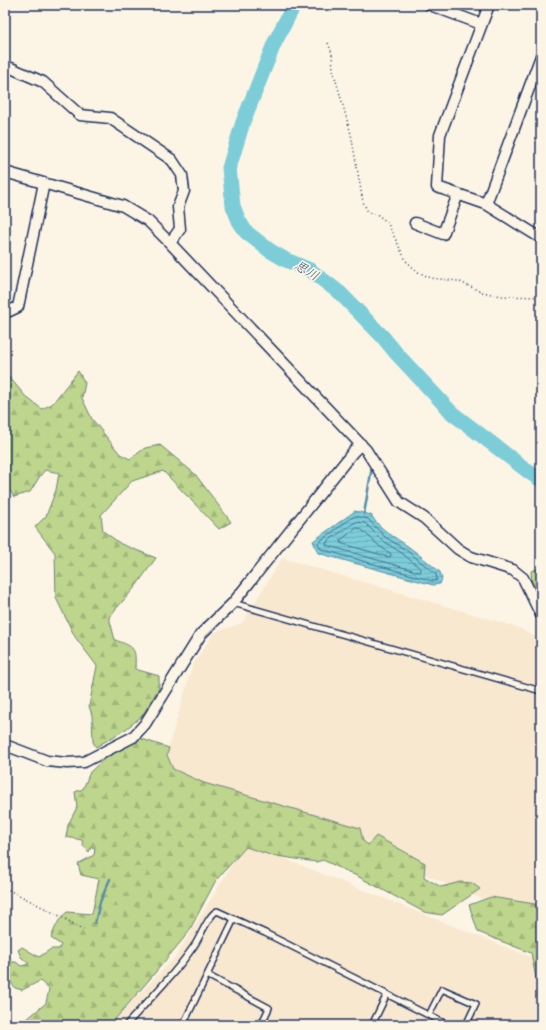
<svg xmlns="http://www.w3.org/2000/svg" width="546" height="1030" font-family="Kalam,'Klee One',sans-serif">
<defs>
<pattern id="forest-firs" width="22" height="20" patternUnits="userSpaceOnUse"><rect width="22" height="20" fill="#bdd58c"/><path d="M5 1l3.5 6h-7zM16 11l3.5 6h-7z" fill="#a2b77b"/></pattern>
<pattern id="water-rules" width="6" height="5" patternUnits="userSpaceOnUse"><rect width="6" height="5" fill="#7dcdd9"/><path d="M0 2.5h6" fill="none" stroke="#6bb0bd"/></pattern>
</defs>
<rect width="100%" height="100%" fill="#fcf5e5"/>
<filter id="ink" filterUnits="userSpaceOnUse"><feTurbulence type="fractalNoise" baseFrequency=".025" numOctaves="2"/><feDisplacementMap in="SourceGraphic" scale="8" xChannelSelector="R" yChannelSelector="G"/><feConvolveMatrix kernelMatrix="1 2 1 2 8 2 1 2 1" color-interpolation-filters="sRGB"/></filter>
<g filter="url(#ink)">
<path fill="#f8e8d0" d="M282,558L517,627L541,640V919L477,897L380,855L173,774L166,755L193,664L215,632L242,623Z
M245,843L541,961V1025H109L176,956Z"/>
<path fill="url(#forest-firs)" stroke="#6c8275" d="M78,371L85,383L82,398L92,419L120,454L130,459L145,448L160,445L195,474L231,522L219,529L163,471L132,481L101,515L103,531L121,544L156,558L136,586L109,617L115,640C135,647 136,648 135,669L159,676V688L142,716L126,729L96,747L93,742L92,715L89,706L97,666L75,637L56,598L55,553L35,527L46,516L56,490L59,473L45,470L40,476L30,492L14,497L5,483V372L26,397L42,409L52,404Z
M541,568V603L532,586L531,571Z
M136,737L169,748L167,755L173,769L204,783L360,828L363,841L368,845L376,836L425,863L424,877L441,887L460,882L472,883L480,889L442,915L424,912L359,877L323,860L316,862L270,855L246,847L216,880L188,933L149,980L110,1025H20L46,1003L49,989L40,981L22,990L15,988L5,975V972L10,962H16L21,966L29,964L21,957L18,950L22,947L39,957L51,949H59L61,945L51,938C55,928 58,919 67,912L92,914L99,879L81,875L78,864L94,855L95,848L91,847L89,852L83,846L82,840L66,837L68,825L77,807L75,792L83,789L90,772L103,760Z
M491,897L541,905V984L537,983L531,953L478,932L469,905Z"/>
<path fill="url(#water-rules)" stroke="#568ea8" d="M355,511L371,515C380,530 395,537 409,547C420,555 430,564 440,572L442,579L440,584L433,585L318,553L313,541Z"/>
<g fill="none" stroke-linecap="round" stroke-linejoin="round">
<path stroke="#426e8f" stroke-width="1" d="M355,516L368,519L385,537L406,550L436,574L437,580L433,581L321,549L318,544L319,542Z
M356,522L365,523L382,540L403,554L421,569V571L419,572L326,545L327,542Z
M357,528L361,529L378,545L391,554V556L389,557L340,543L341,540Z"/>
<path stroke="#568ea8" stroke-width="2.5" d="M364,514L372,467
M95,923L100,902L110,879"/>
<path stroke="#7dcdd9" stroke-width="15" d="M294,5L274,44L243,122L229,168L233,206L239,221L246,232L269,250L286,260L310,270L340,293L383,337L396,353L452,413L529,472L541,480"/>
<defs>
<path id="lane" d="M233,603L541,691
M207,975L269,1008L261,1025
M429,1015L442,989L476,1004L466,1025
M126,1025C149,1000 174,975 194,946C200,938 208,915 217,911L265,933L448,1025
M183,1025L234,919
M372,1025L387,994"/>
<path id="street" d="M430,5L481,24
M489,5L440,135L437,187L486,204L541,238
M5,67L11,68L43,82L80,115L110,118L172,160L182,175L184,191L178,207L180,229L170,243
M5,172L123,206L148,221L170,243L366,450L399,502L424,518L458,549L471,557L513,570L523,578L541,615
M486,204L541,56
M415,223L443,234L458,194
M5,313L18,307L44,183
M5,745L47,761L67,763L84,762L133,737L145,724L201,634L233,603L353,452L361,444"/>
</defs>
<use href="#lane" stroke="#1b2f5e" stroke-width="8"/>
<use href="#street" stroke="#1b2f5e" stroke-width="13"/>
<path stroke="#1b2f5e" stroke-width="1.5" stroke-dasharray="1 3" stroke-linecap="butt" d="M328,43L332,53L333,70L351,134L363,202L368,212L378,215L387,222L406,261L418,272L431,278L458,281L482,292L501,296L541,297
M5,888L58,915L84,930"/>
<use href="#lane" stroke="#fcf5e5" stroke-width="5"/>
<use href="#street" stroke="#fcf5e5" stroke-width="10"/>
</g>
</g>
<g text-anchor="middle" stroke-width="3.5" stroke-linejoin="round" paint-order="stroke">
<g font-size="13" font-style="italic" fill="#34567d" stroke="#fcf5e5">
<text transform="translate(307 270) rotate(31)" y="5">思川</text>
</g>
</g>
<rect width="546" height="1030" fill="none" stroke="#fcf5e5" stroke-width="20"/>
<rect x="10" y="10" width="526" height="1010" fill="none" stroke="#1b2f5e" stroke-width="1.5" filter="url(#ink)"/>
</svg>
